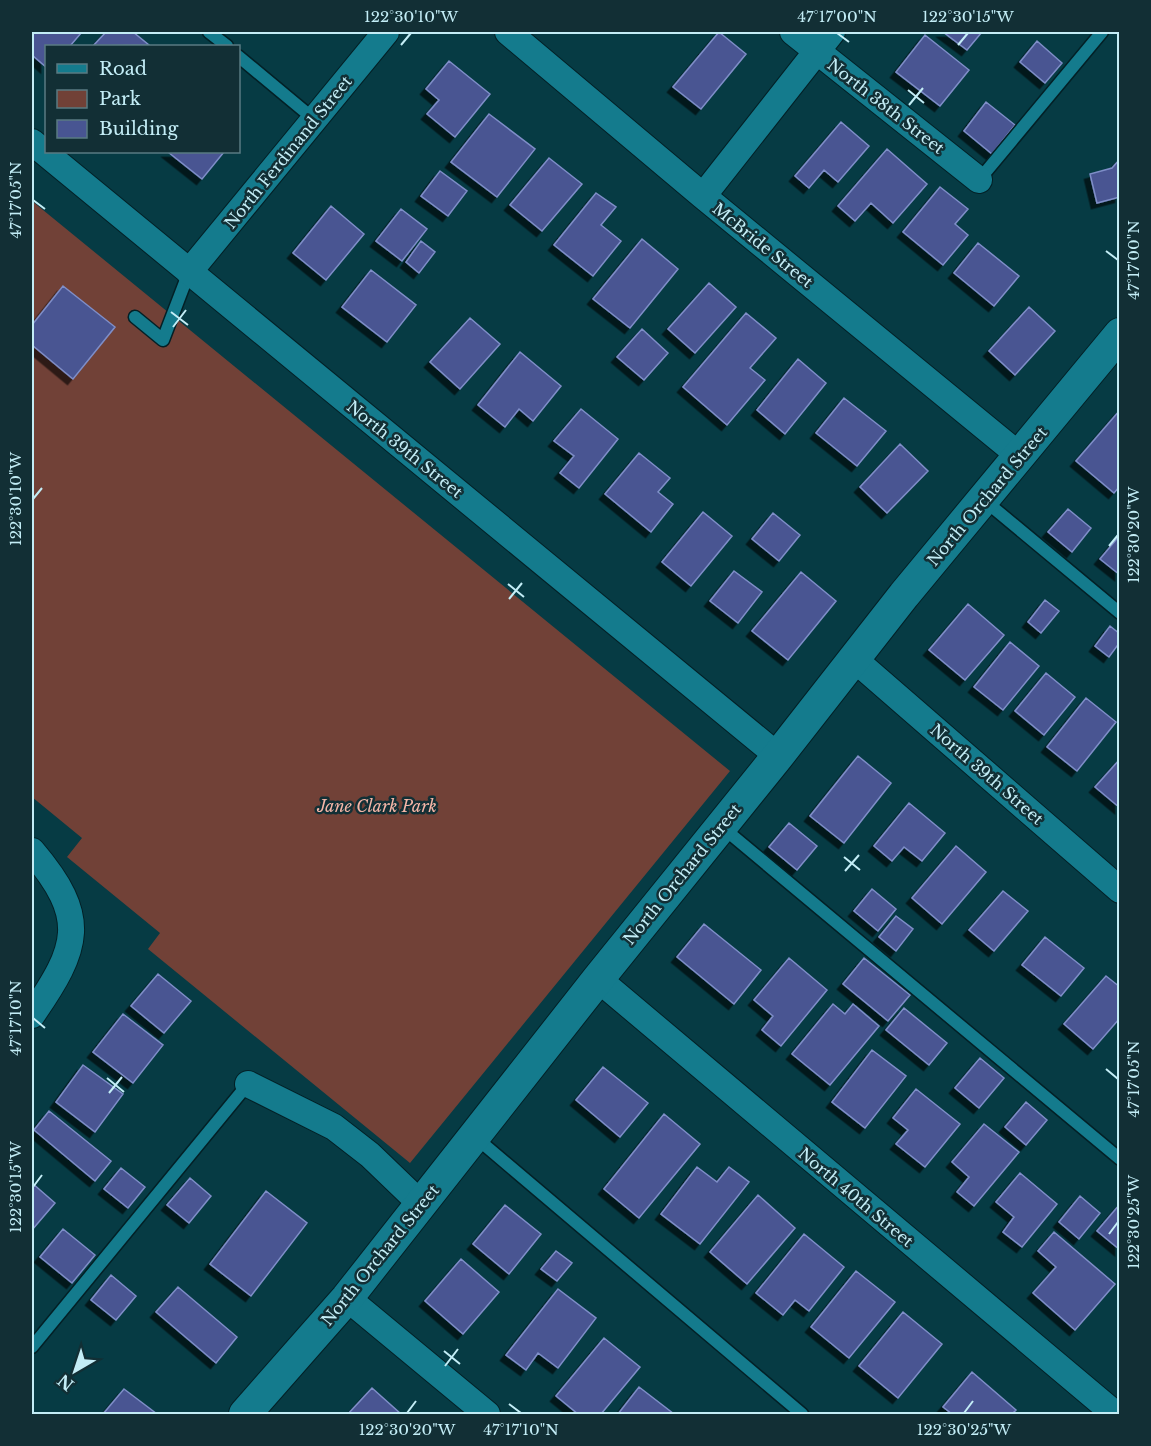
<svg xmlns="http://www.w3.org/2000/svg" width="1151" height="1446" font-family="'Libre Baskerville',serif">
<defs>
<filter id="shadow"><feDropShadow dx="-5.5" dy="5.5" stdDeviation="0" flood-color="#0009"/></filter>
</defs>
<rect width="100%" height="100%" fill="#063b44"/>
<path fill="#714137" d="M32,201L730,771L410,1163L148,949L160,933L67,857L82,838L32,797Z"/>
<path fill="#485592" stroke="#7f8ec8" stroke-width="1.5" filter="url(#shadow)" d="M32,32H82L70,46H46V67L32,55Z
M106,32H133L149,45L93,46Z
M719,32L746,54L701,109L673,87Z
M943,32H982L967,50Z
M925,35L969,70L940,106L896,72Z
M1037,41L1062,63L1045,83L1020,62Z
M449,61L490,94L455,137L427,114L439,100L426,89Z
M986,102L1015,125L992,154L964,131Z
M489,114L535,149L497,197L451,162Z
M841,122L869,146L838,182L824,170L809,188L795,176Z
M887,149L927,184L893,223L871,203L855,221L838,206Z
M168,152H224L202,179Z
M549,158L582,184L542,231L510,205Z
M1120,159V197L1097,203L1090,174L1112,168Z
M440,171L467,191L448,216L421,196Z
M940,187L968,209L955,224L968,235L943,265L903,232Z
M596,193L616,207L601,225L621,241L593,276L554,245Z
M331,206L364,234L326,280L293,253Z
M401,209L427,229L402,261L376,241Z
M642,239L678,269L630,328L593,299Z
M421,241L435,252L419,273L406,262Z
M978,243L1019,276L994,306L954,273Z
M371,270L416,305L387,342L342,307Z
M709,283L736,307L695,353L668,329Z
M63,286L115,327L73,379L32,345V325Z
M1029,307L1055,331L1015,375L989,351Z
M746,313L776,338L750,368L765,380L727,425L683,387Z
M470,318L500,344L460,389L430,362Z
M642,329L668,353L644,380L617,357Z
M520,352L561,386L533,421L519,409L505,427L478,405Z
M798,359L826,383L785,434L757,410Z
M844,398L886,431L857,466L816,433Z
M581,409L618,439L579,488L560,473L574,456L554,441Z
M1120,410V486L1114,493L1076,461Z
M900,444L928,471L887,513L860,487Z
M639,453L670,478L658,492L673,504L651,532L605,494Z
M1068,509L1091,528L1072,552L1048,532Z
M703,512L732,536L691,586L662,562Z
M773,513L800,535L779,561L752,539Z
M1120,535V575L1100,559Z
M734,571L762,592L738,623L710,601Z
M801,572L836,601L788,660L752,631Z
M1045,600L1059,611L1041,633L1028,622Z
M968,604L1004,635L965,680L929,650Z
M1110,626L1120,634V642L1109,657L1095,646Z
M1010,642L1039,666L1003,710L974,687Z
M1046,673L1075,697L1044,735L1015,711Z
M1086,698L1116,722L1077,771L1047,747Z
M858,756L891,783L844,843L810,816Z
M1120,759V808L1095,787Z
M909,803L945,833L922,861L904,847L892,861L874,846Z
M789,823L817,846L797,870L769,847Z
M956,846L986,872L942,924L912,898Z
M872,889L896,909L878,931L854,911Z
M1003,891L1028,911L994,951L969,930Z
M896,916L913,929L896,951L879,937Z
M704,924L761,970L734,1004L677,957Z
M1045,937L1084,968L1061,996L1022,965Z
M789,958L827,990L781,1046L762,1030L773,1016L754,1000Z
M864,958L910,995L888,1021L843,984Z
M158,974L191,1001L164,1033L131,1006Z
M1106,976L1120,987V1018L1093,1049L1064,1024Z
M833,1004L845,1014L853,1004L879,1026L830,1085L792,1054Z
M904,1008L947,1043L929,1065L886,1030Z
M123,1014L163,1045L133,1083L93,1052Z
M872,1050L906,1076L865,1128L832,1102Z
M980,1058L1004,1078L979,1108L955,1088Z
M83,1065L123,1094L95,1132L56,1102Z
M603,1067L648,1103L620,1137L576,1100Z
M916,1089L960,1124L925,1167L896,1144L908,1130L893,1118Z
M1026,1102L1047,1120L1026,1145L1005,1127Z
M49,1111L111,1161L95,1181L34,1130Z
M664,1114L700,1144L639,1218L604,1189Z
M984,1124L1019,1152L974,1206L957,1192L969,1177L952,1162Z
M697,1167L717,1182L729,1167L749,1182L700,1244L661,1214Z
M121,1168L145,1187L128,1208L104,1189Z
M1020,1173L1057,1204L1022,1247L1003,1232L1014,1217L996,1202Z
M190,1178L211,1196L189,1223L167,1205Z
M32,1183L55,1203L32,1230Z
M266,1191L307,1223L251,1296L210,1264Z
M758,1195L795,1228L747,1284L710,1252Z
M1080,1196L1100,1213L1079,1239L1059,1222Z
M1120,1204V1250L1097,1231Z
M505,1205L541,1234L509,1274L473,1244Z
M63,1229L95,1255L72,1283L40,1257Z
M1054,1232L1115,1284L1075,1330L1033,1293L1056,1267L1038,1251Z
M804,1234L844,1267L809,1311L795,1300L783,1315L756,1293Z
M556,1251L572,1263L557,1281L541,1269Z
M461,1259L499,1292L463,1334L425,1301Z
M856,1271L895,1302L849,1358L811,1327Z
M111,1275L136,1296L116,1320L91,1300Z
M178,1287L237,1337L216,1363L156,1312Z
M558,1289L596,1318L558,1368L538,1353L526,1370L506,1355Z
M903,1312L942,1344L898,1398L859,1366Z
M604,1338L640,1367L601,1414H578L556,1396Z
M972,1372L1016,1410L1012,1414H952L943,1407Z
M639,1387L674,1414H618Z
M372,1388L401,1414H348Z
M124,1389L157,1414H103Z"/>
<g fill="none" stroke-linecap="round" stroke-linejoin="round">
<defs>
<path id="service" d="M209,32L227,46
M238,56L315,120
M979,180L1102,32
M135,317L163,340L189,272
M984,500L1120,613
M722,827L1120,1159
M474,1136L802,1414
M32,1347L248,1084"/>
<path id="minor" d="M508,32L703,196L1020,456
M793,32L979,180
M32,142L778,756
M703,196L832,32
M189,272L386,32
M854,659L1120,890
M32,851C89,918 79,947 32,1015
M598,979L1115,1414
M248,1084L334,1127L370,1155L421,1204
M347,1298L487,1414"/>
<path id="tertiary" d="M245,1414L347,1298L598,979L778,756L904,595L1120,334"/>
</defs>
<use href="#service" stroke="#032026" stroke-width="15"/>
<use href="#minor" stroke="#032026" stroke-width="28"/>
<use href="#tertiary" stroke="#032026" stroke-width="34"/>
<use href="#service" stroke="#147b8d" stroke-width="12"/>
<use href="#minor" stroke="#147b8d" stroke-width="26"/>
<use href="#tertiary" stroke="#147b8d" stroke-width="32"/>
</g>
<path fill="none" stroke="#c3edf6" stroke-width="2" d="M837,33L849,42M401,45L411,33M958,45L968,33M908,90L924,103M909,105L923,88M33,200L45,209M1106,251L1118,260M171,312L188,325M173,327L186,310M33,499L42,488M1109,546L1118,535M508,584L524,597M509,599L522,583M844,857L860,870M845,871L859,855M33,1018L45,1028M1106,1069L1118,1079M107,1078L124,1092M109,1093L122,1077M33,1187L42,1175M1109,1234L1118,1222M444,1351L460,1364M445,1366L458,1349M509,1404L521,1413M407,1413L416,1401M964,1413L973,1401"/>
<g text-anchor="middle" stroke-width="5" stroke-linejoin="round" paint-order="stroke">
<g font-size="16" fill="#c3edf6" stroke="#122f35">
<text transform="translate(886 106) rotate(38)" y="6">North 38th Street</text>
<text transform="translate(288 152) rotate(-51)" y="6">North Ferdinand Street</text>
<text transform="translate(763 245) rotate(39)" y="6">McBride Street</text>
<text transform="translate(405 449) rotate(39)" y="6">North 39th Street</text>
<text transform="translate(987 496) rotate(-50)" y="6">North Orchard Street</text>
<text transform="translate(987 774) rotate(41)" y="6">North 39th Street</text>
<text transform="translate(682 874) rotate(-51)" y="6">North Orchard Street</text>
<text transform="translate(856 1197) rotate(40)" y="6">North 40th Street</text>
<text transform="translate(380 1255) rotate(-51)" y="6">North Orchard Street</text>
</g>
<g font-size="16" font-style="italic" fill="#f6b6a7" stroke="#122f35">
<text x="377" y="812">Jane Clark Park</text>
</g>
</g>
<rect width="1151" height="1446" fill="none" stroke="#122f35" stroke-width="66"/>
<rect x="45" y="45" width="195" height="108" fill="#122f35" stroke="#597b82" stroke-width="1.5"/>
<rect x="57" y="64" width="30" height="9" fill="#147b8d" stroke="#597b82" stroke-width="1.5"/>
<text x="99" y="75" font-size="18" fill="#c3edf6">Road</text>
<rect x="57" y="90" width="30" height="18" fill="#714137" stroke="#597b82" stroke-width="1.5"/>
<text x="99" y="105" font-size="18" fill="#c3edf6">Park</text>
<rect x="57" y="120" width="30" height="18" fill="#485592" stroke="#597b82" stroke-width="1.5"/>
<text x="99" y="135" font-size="18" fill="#c3edf6">Building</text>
<g transform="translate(75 1371) rotate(219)" stroke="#122f35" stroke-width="4.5" paint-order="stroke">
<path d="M0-4.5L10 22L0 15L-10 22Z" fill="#c3edf6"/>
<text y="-9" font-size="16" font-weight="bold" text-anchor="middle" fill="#c3edf6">N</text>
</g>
<rect x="33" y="33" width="1085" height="1380" fill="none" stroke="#c3edf6" stroke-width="2"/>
<g font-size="15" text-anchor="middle" fill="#c3edf6">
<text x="411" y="22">122°30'10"W</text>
<text x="837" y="22">47°17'00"N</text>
<text x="968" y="22">122°30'15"W</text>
<text transform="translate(16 200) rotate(-90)" y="5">47°17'05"N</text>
<text transform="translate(1134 260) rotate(-90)" y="5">47°17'00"N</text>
<text transform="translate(16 499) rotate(-90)" y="5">122°30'10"W</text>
<text transform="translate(1134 535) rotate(-90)" y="5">122°30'20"W</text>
<text transform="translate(16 1018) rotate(-90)" y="5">47°17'10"N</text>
<text transform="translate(1134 1079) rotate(-90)" y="5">47°17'05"N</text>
<text transform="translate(16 1187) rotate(-90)" y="5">122°30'15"W</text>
<text transform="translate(1134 1222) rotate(-90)" y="5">122°30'25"W</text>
<text x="407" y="1435">122°30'20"W</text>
<text x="521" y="1435">47°17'10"N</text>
<text x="964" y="1435">122°30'25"W</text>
</g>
</svg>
